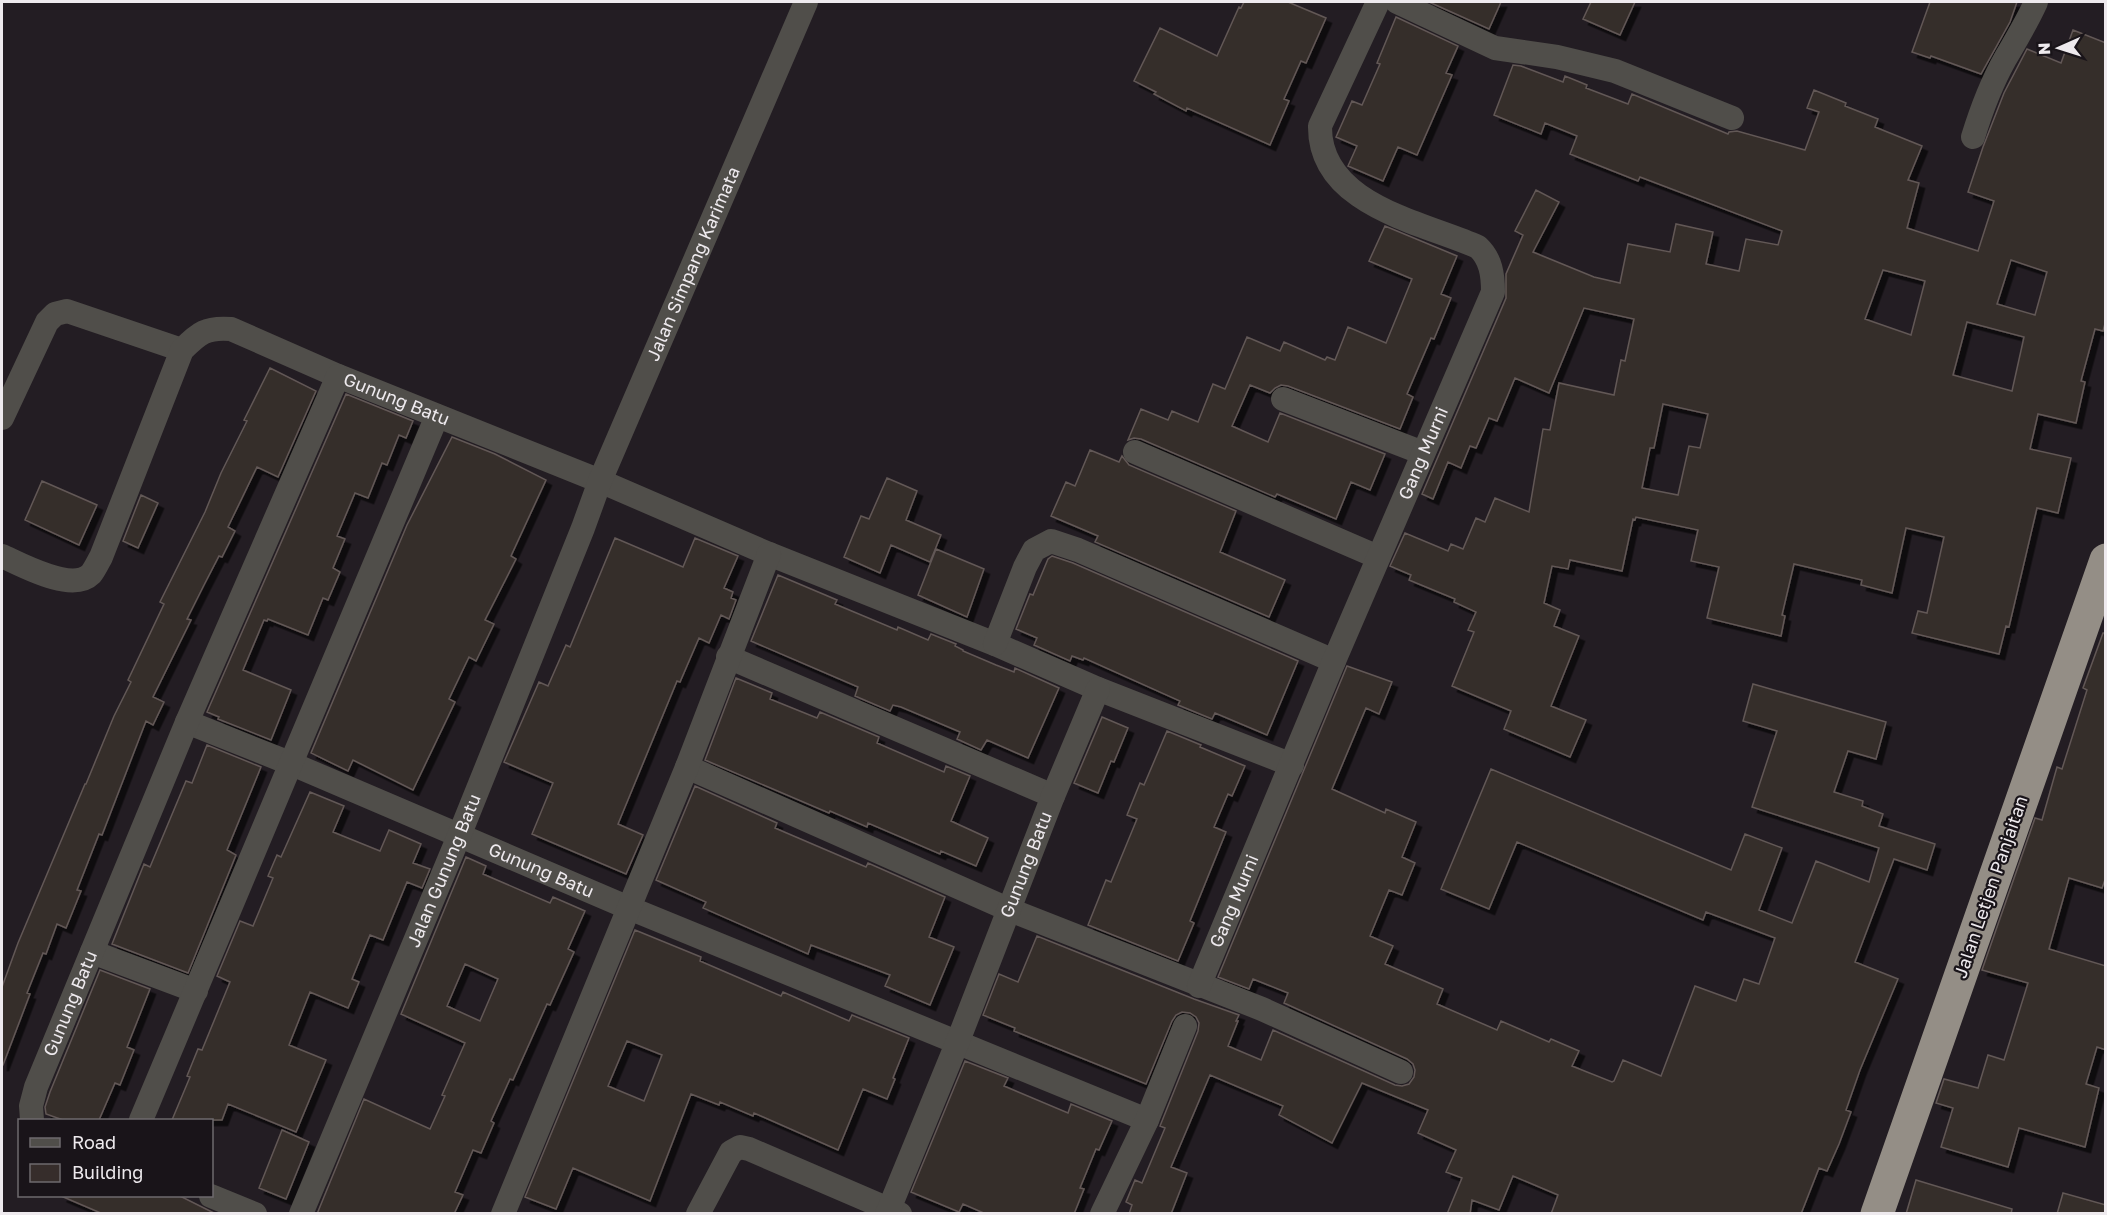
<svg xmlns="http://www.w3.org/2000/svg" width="2107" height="1215" font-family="'Golos Text',sans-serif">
<defs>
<filter id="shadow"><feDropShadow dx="5.5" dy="5.5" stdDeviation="0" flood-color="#0009"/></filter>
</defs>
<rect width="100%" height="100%" fill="#231d23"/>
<path fill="#362d2b" stroke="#625856" stroke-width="1.5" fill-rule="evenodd" filter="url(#shadow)" d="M1244,2H1288L1326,18L1306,63L1301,61L1284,99L1289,101L1270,145L1187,108L1186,111L1154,94L1156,92L1134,81L1160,28L1217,56L1239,7L1241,8Z
M1429,2H1501L1489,29Z
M1591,2H1635L1620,35L1583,19Z
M1930,2H2017L2010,22L1981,74L1931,56L1930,58L1912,52Z
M1396,17L1458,46L1446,73L1452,75L1417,155L1398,147L1383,181L1348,166L1357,146L1336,137L1352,101L1362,105L1380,64L1377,63Z
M2073,30L2106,43V320L2103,331L2095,329L2081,381L2085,382L2076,423L2038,414L2030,449L2071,458L2058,513L2037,508L2009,627L2006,626L1999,654L1912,633L1918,611L1927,613L1944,537L1906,528L1892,593L1861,585L1862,580L1794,564L1782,615L1785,616L1781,636L1707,618L1719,567L1691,561L1698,530L1636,517L1635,520L1633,519L1622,571L1570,560L1568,569L1552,566L1544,603L1560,610L1554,626L1579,636L1551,706L1586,720L1570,757L1504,729L1511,711L1452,686L1474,632L1468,630L1476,612L1454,602L1455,599L1409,580L1411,575L1390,566L1405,533L1448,551L1451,544L1463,549L1476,518L1485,522L1495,498L1529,512L1543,429L1550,430L1559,383L1614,395L1621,360L1625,361L1634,319L1584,308L1549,393L1515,378L1497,421L1489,418L1476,448L1470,446L1461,468L1448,462L1433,499L1422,494L1506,298V274L1523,235L1515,231L1536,190L1559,202L1533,252L1594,277L1620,283L1628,244L1670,252L1676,224L1713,232L1706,264L1739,271L1746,239L1778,245L1782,231L1640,177L1638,181L1570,154L1577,136L1545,123L1541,134L1494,115L1513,65L1521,66L1563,82L1565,76L1587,85L1586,88L1628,104L1632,94L1728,134L1729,132L1737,131L1805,150L1819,112L1807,108L1814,90L1846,103L1845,106L1878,119L1875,127L1922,146L1908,180L1919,183L1907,228L1978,251L1994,201L1968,192L1983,147L2004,93L2027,49L2061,63ZM2011,260L2047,272L2035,315L1997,304ZM1883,270L1925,281L1911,335L1865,319ZM1967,322L2024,337L2012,391L1953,375ZM1663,404L1708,414L1700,448L1689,446L1678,495L1642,488L1650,448H1654Z
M1385,226L1457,256L1441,294L1451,298L1434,339L1431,338L1407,394L1413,397L1400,429L1288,386L1281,385L1275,388L1270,393L1250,385L1232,426L1268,442L1280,413L1385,454L1370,490L1351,482L1336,519L1277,494L1275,497L1141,439L1134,438L1128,440L1141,409L1168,420L1172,411L1198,422L1213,384L1225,389L1247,337L1280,351L1284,342L1325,360L1327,357L1335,360L1348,327L1386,343L1412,279L1369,261Z
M270,368L316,391L278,477L257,467L228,527L235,531L222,557L219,556L204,585L187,619L191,620L153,697L164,702L153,725L146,721L102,835L99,834L77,890L81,891L66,928L57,924L46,954L43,953L27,993L30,994L3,1065H2V987L18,943L85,784H86L114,716L131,682L128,680L164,604L160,602L205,512L221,473L247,421L244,420Z
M346,394L413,421L406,438L399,435L387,465L382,463L368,498L355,493L337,536L345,539L333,568L340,572L328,600L323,598L308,635L268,619L267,621L264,620L243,670L291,690L271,740L218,719L219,717L207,712Z
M452,437L495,454L546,480L511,556L516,559L485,620L494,624L476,661L469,657L449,699L455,702L413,790L353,760L348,771L311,753L407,525Z
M1090,450L1119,462L1122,456L1129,465L1236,511L1220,552L1285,580L1269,617L1095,542L1098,536L1051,516L1066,482L1075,486Z
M887,478L917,491L906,520L941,535L930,562L891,545L880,573L844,557L861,516L869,519Z
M42,481L97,505L79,545L25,520Z
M141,495L158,503L138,548L123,541Z
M615,538L683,567L695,538L738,556L724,588L733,592L731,598L736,600L729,619L721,615L709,643L699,638L680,682L677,681L618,824L643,835L626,874L532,834L553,783L504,762L539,682L548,686L566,645L570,647Z
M936,549L984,569L967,617L918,595Z
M1052,556L1073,563L1298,661L1267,735L1215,713L1212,719L1178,705L1180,701L1084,658L1083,660L1072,656L1070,661L1034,645L1037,638L1016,629L1030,594L1033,595L1048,559Z
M778,575L837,600L835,604L897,630L898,627L928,640L931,634L956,644L955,646L963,650V651L996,665L1014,672L1015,668L1059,688L1028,758L987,740L981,750L957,739L960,732L901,707L893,705L890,711L855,696L858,687L751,641Z
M2103,633H2106V877L2102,888L2069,878L2049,949L2106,966V1050L2097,1047L2086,1084L2099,1088L2085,1147L2019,1128L2008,1167L1941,1147L1953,1108L1936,1103L1944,1079L1978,1088L1988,1055L2004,1060L2028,983L1982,970L2035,818L2042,820L2057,767L2062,769L2087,690L2083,688Z
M1347,666L1392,682L1379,714L1366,708L1332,789L1385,813L1386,809L1416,822L1402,857L1415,863L1402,895L1389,890L1370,936L1393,946L1385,964L1443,989L1437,1004L1497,1030L1501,1021L1549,1042L1551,1039L1579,1051L1572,1066L1612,1082L1614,1081L1623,1060L1661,1076L1695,986L1736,1001L1744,979L1759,984L1775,938L1706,912L1703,920L1517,842L1489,909L1441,889L1491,769L1731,870L1745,834L1782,848L1759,910L1792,923L1816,861L1869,882L1879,848L1752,807L1777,731L1743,721L1753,684L1886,722L1876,759L1848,751L1834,792L1863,801L1862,806L1883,814L1879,826L1935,844L1927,870L1894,859L1855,962L1898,979L1860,1070L1846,1110L1851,1112L1839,1144L1827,1171L1819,1168L1801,1214H1551L1558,1195L1513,1176L1499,1210L1472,1200L1470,1214H1447L1462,1178L1446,1172L1456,1150L1418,1133L1428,1110L1362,1083L1332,1143L1279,1115L1283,1106L1210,1075L1171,1167L1187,1173L1171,1214H1129L1132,1205L1126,1202L1135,1180L1142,1183L1165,1128L1160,1126L1198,1031L1199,1023L1196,1017L1190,1013L1182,1012L1176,1015L1172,1021L1146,1084L1014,1031L1015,1028L983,1015L999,974L1018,982L1037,936L1194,999L1239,1015L1236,1021H1238L1228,1046L1261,1060L1273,1030L1395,1085L1402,1086L1409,1084L1414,1077L1415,1070L1413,1064L1407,1059L1284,1003L1288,993L1253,979L1249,989L1218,977Z
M736,678L772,693L770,699L817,718L820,712L879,737L877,743L944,772L946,766L970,776L951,821L988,838L976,866L941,851L940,854L868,823L867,827L830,811L829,813L705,760Z
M1102,717L1128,728L1114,762L1111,761L1098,793L1074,783Z
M1167,731L1201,745L1200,747L1245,766L1232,796L1228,794L1214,827L1226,832L1190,921L1194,923L1178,961L1088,925L1106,880L1111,882L1137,819L1127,815L1140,783L1144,785Z
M207,745L261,767L227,850L236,855L188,973L112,944L144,864L150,867L186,781L192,783Z
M695,786L777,823L775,828L866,867L868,863L945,897L929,937L954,947L930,1005L885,986L890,975L811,945L808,954L703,908L706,902L656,880Z
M310,792L344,806L333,832L380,851L389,830L421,844L413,863L430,869L422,888L407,882L383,940L370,935L352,979L359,982L348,1008L310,992L289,1045L326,1060L296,1132L228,1104L222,1120H172L190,1077L187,1076L198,1049L202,1050L230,982L217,976L240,921L253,926L273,878L268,876L277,855L281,857Z
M466,857L486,866L483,874L550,903L553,897L585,911L568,949L574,952L550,1005L547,1004L513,1080L510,1079L491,1121L494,1123L481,1153L473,1150L455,1192L463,1195L454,1214H317L364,1099L430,1129L445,1096L442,1095L465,1043L401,1014ZM465,964L498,979L480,1021L447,1006Z
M635,930L701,957L700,961L781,996L783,992L849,1021L852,1015L909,1038L893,1078L895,1079L887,1099L863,1089L838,1150L754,1113L753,1116L720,1102L719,1105L691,1094L650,1201L573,1168L556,1209L525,1197ZM627,1041L662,1055L644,1101L608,1086Z
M100,970L150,989L127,1047L134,1050L120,1085L115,1083L99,1120H63L46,1114L45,1107L50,1092Z
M965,1061L1008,1078L1004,1086L1068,1113L1071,1104L1112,1121L1099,1150L1096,1149L1080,1188L1084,1189L1074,1214H986L963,1204L959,1212L911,1192Z
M282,1130L309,1142L286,1199L259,1188Z
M1916,1180L2012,1209L2011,1214H1906Z
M2063,1193L2106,1205V1214H2057Z
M61,1196H180L216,1214H103Z"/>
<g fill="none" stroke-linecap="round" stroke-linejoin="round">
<g stroke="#504e4a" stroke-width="24">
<path d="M1397,2L1495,48L1557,57L1615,71L1732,118"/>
<path d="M1973,137C1981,111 1991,84 2005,59C2016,40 2027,22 2036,2"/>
<path d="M1283,399L1423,453"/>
<path d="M2,418L47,322L55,314L67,311L182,350"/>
<path d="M1135,452L1378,557"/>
<path id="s1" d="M2,556C22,565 72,593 91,574C95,569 98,562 101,557L182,350C199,333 206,327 231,329L338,376L600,481L769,554L995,644L1098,689L1292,765"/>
<path d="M995,644L1025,567L1034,550L1051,541L1078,550L1334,661"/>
<path d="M728,657L1053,796"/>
<path id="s2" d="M187,722L292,764L629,908L1147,1120"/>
<path d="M687,767L1010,910L1262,1009L1401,1072"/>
<path d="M92,952L196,991"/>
<path id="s3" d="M1199,986L1334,661L1493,292C1493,275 1491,259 1478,247C1422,222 1319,205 1320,126L1378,2"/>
<path id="s4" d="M32,1120L31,1106L36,1087L187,722L338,376"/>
<path d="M141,1120L437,416"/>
<path d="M211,1196L255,1214"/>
<path id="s5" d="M301,1214L459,836L583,528L600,481L806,2"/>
<path d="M503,1214L687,767L769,554"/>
<path d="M698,1214L731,1152L740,1147L749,1149L900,1214"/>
<path id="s6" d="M887,1214L958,1041L1053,796L1098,689"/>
<path d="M1102,1214L1147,1120L1185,1026"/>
</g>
<path stroke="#948e86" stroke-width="33" d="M1877,1214L2106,560"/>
</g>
<g text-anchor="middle" stroke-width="4.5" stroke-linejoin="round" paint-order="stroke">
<g font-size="18" fill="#eeeaee" stroke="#191419">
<text dy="6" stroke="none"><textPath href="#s5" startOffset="1028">Jalan Simpang Karimata</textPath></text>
<text dy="6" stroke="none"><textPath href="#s1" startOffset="573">Gunung Batu</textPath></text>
<text dy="6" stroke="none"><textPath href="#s3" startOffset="578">Gang Murni</textPath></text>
<text dy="6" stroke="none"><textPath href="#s6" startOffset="376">Gunung Batu</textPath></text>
<text dy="6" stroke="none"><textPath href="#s5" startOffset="372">Jalan Gunung Batu</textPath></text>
<text dy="6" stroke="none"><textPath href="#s2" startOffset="384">Gunung Batu</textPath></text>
<text transform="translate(1991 887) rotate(-71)" y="6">Jalan Letjen Panjaitan</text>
<text dy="6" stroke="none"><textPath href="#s3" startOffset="92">Gang Murni</textPath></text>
<text dy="6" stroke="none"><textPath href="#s4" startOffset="124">Gunung Batu</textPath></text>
</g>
</g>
<rect width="2107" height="1215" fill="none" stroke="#eeeaee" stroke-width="6"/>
<rect x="18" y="1119" width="195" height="78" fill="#191419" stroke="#6e6a6e" stroke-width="1.5"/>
<rect x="30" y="1138" width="30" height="9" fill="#504e4a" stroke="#6e6a6e" stroke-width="1.5"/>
<text x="72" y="1149" font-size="18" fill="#eeeaee">Road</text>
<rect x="30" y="1164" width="30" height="18" fill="#362d2b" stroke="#6e6a6e" stroke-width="1.5"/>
<text x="72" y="1179" font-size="18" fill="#eeeaee">Building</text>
<g transform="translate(2059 48) rotate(267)" stroke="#191419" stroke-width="4.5" paint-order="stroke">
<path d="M0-4.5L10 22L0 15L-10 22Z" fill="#eeeaee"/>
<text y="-9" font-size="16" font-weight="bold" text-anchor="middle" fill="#eeeaee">N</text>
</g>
</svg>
